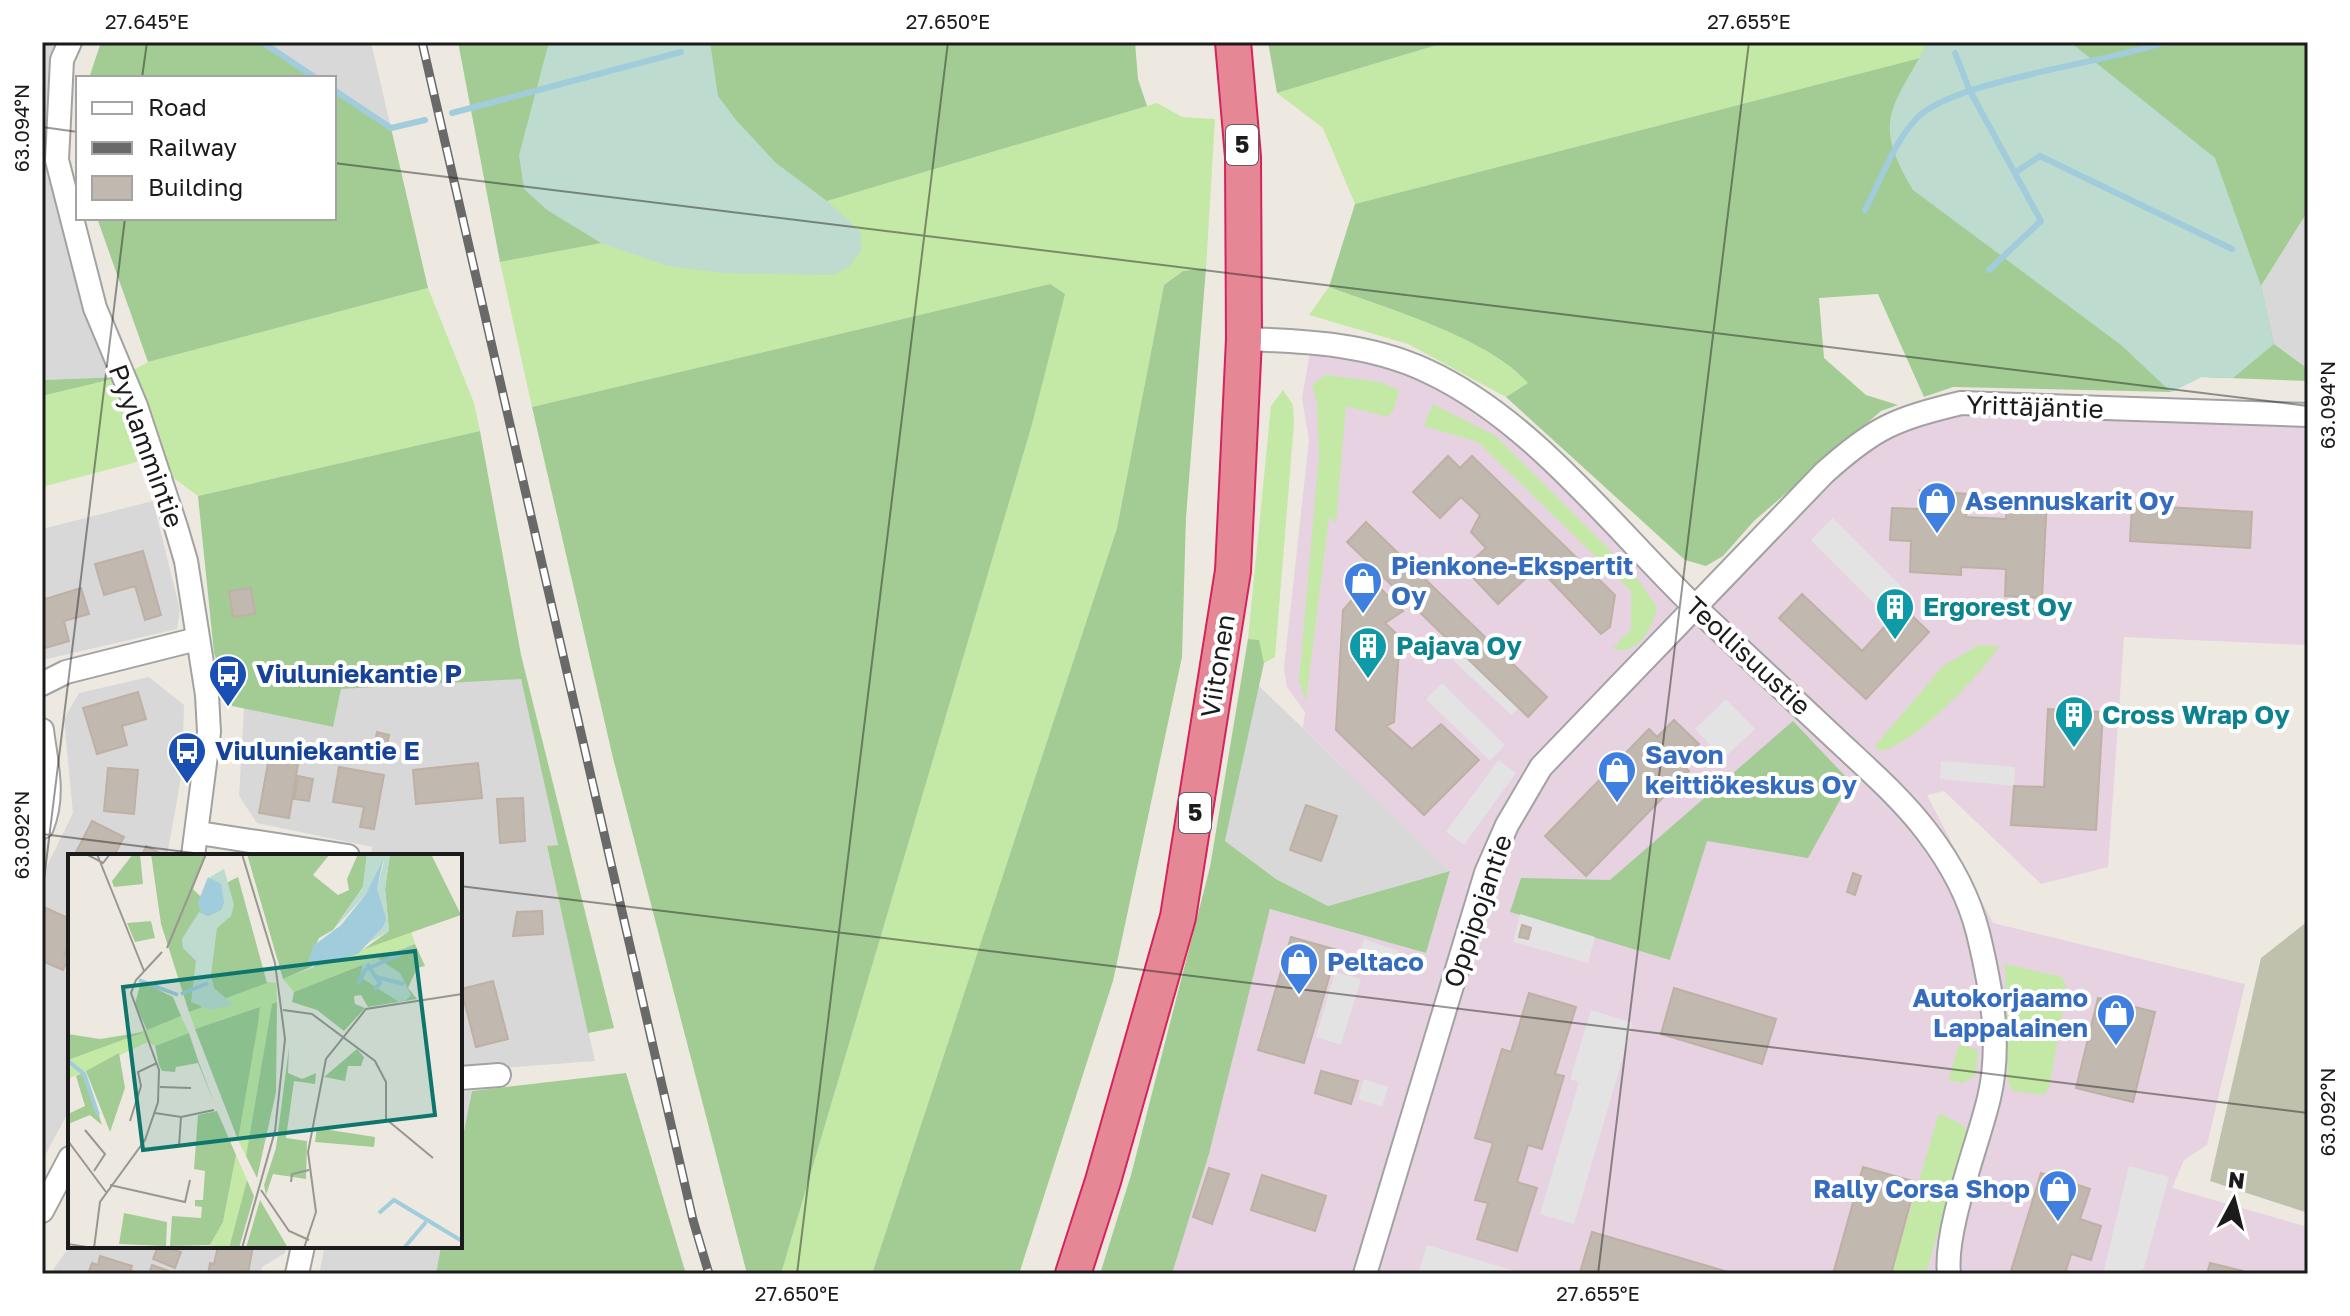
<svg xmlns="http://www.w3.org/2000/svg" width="2350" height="1316" font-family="'Golos Text',sans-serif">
<rect width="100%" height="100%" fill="#ede9e0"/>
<path fill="#d9d8d8" d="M42,42H70L52,123L121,377L42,380Z
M262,42H371L391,128L334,90V78H316Z
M2308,211V369L2274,344L2261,286Z
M153,501L180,610L177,629L42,660V529Z
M149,677L184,705L182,772L167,856H70V1109L42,1161V876L73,813L64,719L79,693Z
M521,678L558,845L547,847L595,1061L460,1071V856H371L372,847L257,823L239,796L244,708L332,727L340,689Z
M1258,685L1423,844L1450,871L1328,906L1276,879L1225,841Z
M472,1091L460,1151V1092Z
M70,1246H286L285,1253L262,1267L261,1274H50Z
M325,1246H441L436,1274H319Z"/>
<path fill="#e6d2e1" d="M1312,341L1377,353L1517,429L1695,607L1863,438L1961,403L2300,415L2308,443L2305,645L2124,637L2108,867L2041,884L1944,791L1927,795L1993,923L2245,984L2207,1145L2184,1160L2172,1188L2308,1227V1274H1172L1209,1154L1270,909L1426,953L1450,871L1303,728L1305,712L1287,687L1284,668L1309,440L1302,398Z"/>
<path fill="#c0c1ac" d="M2308,921V1213L2210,1181L2261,958Z"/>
<path fill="#c4e8a5" d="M1447,42H1942L1926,46L1920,58L1355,204L1323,128L1277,93Z
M1157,103L1182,117L1215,119L1206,268L1183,271L1164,285L1117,528L872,1274H781L1031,428L1050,284L532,407L500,262L827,201Z
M1329,287C1387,308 1488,337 1529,383L1506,397L1408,344L1309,315Z
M428,288L474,403L480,431L198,496L148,459L42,487V396L121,377L148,362Z
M1325,375L1380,382L1399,390L1394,409L1388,417L1346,406L1336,523L1329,517L1306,701L1299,681L1319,454L1317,403L1312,385Z
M1283,390L1293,405L1294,423L1275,657L1264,663L1259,641L1248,639L1271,406Z
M1433,404L1496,436L1634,574L1657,607C1654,628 1635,658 1613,648L1631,629V591L1478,442L1424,426Z
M1979,645L1999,646C1981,675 1913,746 1880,751L1875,746L1943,666Z
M2005,964L2062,977L2067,989L2049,1088L2044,1095L2013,1091L2008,1082Z
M1959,1045L1978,1050L1976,1075L1963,1083L1948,1080Z
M1939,1113L1961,1124L1967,1131L1926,1274H1891Z"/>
<path fill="#a3cc95" d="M101,42H262L316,78H89Z
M458,42H1135L1138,79L1147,106L827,201L500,262Z
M1268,42H1447L1277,93Z
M1942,42H2308V211L2261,286L2274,344L2308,369V381L2201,377L2171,392L1953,387L1924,397L1878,294L1819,298L1824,358L1866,395L1898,405L1881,411L1754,521L1723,556L1706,566L1685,560L1506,397L1528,383C1489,338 1386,308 1329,287L1355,204L1920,58L1926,46Z
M334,90L391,128L428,288L148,362L97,218H334Z
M1206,268L1186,517L1182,657L1113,981L1019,1274H872L1117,528L1164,285L1183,271Z
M1050,284L1065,294L1031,428L781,1274H747L613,758L532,407Z
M121,377L42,396V380Z
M480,431L521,655L614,1028L588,1033L547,846L558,845L521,679L341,689L333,727L232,706L214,653L198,496Z
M1248,639L1259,640L1264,663L1225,841L1276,879L1328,906L1450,871L1426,953L1270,909L1209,1154L1172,1274H1100L1131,1175L1210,867Z
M1793,721L1847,778L1845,791L1808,858L1707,841L1670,960L1510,912L1521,878L1610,880Z
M626,1073L686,1274H436L441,1246H460V1151L472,1091Z"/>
<path fill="#bddbce" d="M549,42H710L718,96L736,120L776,163L827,201L861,232V250L850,266L833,275L725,273L668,266L601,243L547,210L524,189L519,155Z
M1942,42H2070L2215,158L2261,286L2274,344L2233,378L2201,377L2171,392L2121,345L1913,190C1872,121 1891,110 1926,46Z"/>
<path fill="#e3e3e3" d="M1833,518L1912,597L1890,619L1811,540Z
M1460,651L1519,708L1511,715L1452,659Z
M1442,683L1505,745L1490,761L1426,699Z
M1726,699L1755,729L1723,759L1695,729Z
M1498,760L1516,773L1464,845L1446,832Z
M1941,761L2015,767L2014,786L1940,779Z
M1520,914L1595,937L1588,963L1513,942Z
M1364,939L1398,951L1391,971L1357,960Z
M1335,972L1361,979L1341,1045L1316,1037Z
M1591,1010L1633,1023L1574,1224L1540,1214L1579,1082L1570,1079Z
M1364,1079L1388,1087L1382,1107L1358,1099Z
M2129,1166L2169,1177L2144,1268L2136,1274H2103Z
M1427,1245L1526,1274H1418Z"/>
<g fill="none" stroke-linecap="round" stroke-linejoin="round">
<path stroke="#a0ccdb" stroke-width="6" d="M262,42L316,78
M1955,53L1970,91L2041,221L1989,270
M334,90L391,128L425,120
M452,113L681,52
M2016,172L2040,156L2232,249
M1865,210C1880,182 1894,142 1916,119C1952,80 2108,63 2165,42"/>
</g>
<path fill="#c1b8b0" stroke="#beb0a3" stroke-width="2" d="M1448,456L1460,468L1472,456L1615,595L1610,627L1601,634L1538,567L1498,604L1464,568L1486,548L1471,532L1480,515L1461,497L1440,518L1413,492Z
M1920,490L1968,494L1966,517L2006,519L2007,494L2047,497L2042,598L2005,596L2006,569L1961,567V575L1910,572L1911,541L1890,540L1892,508L1919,509Z
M2132,505L2252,512L2250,548L2130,541Z
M1366,522L1547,697L1528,717L1347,542Z
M143,551L161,615L145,620L135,586L104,595L95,564Z
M1371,579L1403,611L1385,623L1400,637L1394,722L1386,726L1412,749L1441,724L1479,760L1424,815L1336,730L1343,610Z
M81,588L89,614L64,621L69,641L42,649V600Z
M251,588L255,614L233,617L229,591Z
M1802,594L1862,651L1903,607L1929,632L1866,699L1779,618Z
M138,692L146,719L122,726L127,745L97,754L83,708Z
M2048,709L2103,712L2096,830L2011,825L2014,786L2044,787Z
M1674,720L1699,744L1681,763L1689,771L1586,876L1545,836L1649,729L1657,737Z
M377,732L389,735L385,755L373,753Z
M271,746L300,752L289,818L259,813Z
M478,763L482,798L416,804L413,770Z
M339,767L384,775L374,829L360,827L364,807L333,802Z
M108,768L138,770L134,814L104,811Z
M298,776L313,779L309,801L294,799Z
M523,798L525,841L500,843L497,799Z
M1306,805L1337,816L1321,861L1290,850Z
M92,821L124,837L114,856H74Z
M146,846L160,853L159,856H142Z
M1853,873L1861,876L1855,895L1847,892Z
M46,908L70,919V942L64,955L69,957L63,970L42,961V916Z
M542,911L543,934L513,936L517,912Z
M1522,925L1531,928L1528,939L1519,937Z
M1291,937L1337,950L1304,1063L1258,1050Z
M493,981L508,1039L476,1047L461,989Z
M1674,988L1776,1019L1762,1064L1661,1034Z
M1529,993L1576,1007L1555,1074L1564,1076L1542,1149L1528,1145L1517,1182L1537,1188L1517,1251L1477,1239L1488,1203L1475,1200L1493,1143L1475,1138L1502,1049L1511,1052Z
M2098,998L2155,1012L2133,1102L2076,1088Z
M1321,1071L1358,1081L1351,1104L1315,1093Z
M1863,1167L1916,1182L1891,1274H1833Z
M1209,1168L1229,1174L1212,1224L1193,1217Z
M2041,1173L2090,1189L2080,1219L2101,1226L2091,1260L2071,1254L2065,1274H2010Z
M1262,1175L1326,1196L1315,1231L1251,1210Z
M1592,1232L1735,1274L1580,1272Z
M158,1246L181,1252L175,1268L153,1259Z
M218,1246H253L248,1273L208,1274L210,1263L214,1264Z
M100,1256L132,1266L130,1274H88L92,1263L98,1265Z
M2210,1263L2243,1271L2242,1274H2207Z
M152,1265L174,1273V1274H149Z"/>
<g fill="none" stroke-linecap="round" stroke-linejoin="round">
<defs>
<path id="minor" d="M70,42L62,60L57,160L95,308L136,406L176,527L186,561L207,695L209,732L193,856
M1244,339C1306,341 1370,344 1427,371C1533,420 1614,529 1697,609C1744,653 1791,697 1838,741C1869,770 1902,799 1927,832C1950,862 1969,897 1978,933C1991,987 2002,1043 1989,1098C1978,1145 1944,1229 1949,1274
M42,684L66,672L197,639
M42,730C46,763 55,795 42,827
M199,833L348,856
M460,1078L499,1075
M42,1211L70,1158
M297,1274L303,1246
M1365,1274L1486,873L1507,825L1541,767L1824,473C1875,427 1895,419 1961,403L2308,415"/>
<path id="highway" d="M1073,1274L1103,1181L1178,917L1233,571L1244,339L1243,157L1233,42"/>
</defs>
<use href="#minor" stroke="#a2a2a2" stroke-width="26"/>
<use href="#highway" stroke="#d4245b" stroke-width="38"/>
<use href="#minor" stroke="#fff" stroke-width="22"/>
<use href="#highway" stroke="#e58795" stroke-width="34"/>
<defs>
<path id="rail" d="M422,42L693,1220L709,1274"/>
</defs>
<use href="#rail" stroke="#696969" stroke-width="9"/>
<use href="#rail" stroke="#fff" stroke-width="6" stroke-dasharray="18" stroke-linecap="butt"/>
</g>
<path fill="none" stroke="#1b1b1b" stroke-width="2" stroke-opacity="0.45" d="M142,78L147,42M42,127L78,132M334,163L2308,406M42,834L218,856M460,886L2308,1113M42,896L125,218M797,1274L948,42M1598,1274L1749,42"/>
<defs>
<symbol id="shop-pin" viewBox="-11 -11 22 30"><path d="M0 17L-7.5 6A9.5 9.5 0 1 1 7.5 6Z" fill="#3f7fe0" stroke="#fff"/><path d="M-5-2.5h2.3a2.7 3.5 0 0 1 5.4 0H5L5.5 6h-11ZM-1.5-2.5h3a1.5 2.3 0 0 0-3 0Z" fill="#fff"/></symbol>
<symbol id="building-pin" viewBox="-11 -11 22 30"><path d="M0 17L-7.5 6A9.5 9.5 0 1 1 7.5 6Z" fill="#0f9aa8" stroke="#fff"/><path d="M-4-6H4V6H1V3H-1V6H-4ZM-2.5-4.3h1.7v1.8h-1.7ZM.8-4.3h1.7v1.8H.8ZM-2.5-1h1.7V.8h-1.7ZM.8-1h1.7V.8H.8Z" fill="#fff"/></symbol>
<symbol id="bus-pin" viewBox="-11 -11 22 30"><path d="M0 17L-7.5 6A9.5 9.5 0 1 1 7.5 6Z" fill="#1a4fb4" stroke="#fff"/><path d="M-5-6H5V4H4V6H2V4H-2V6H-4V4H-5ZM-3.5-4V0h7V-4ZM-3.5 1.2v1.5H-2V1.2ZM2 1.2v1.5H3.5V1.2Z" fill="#fff"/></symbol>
</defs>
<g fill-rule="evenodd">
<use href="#shop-pin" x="1915" y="479" width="44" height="60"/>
<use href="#shop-pin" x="1341" y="559" width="44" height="60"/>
<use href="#building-pin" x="1873" y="585" width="44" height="60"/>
<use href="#building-pin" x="1346" y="624" width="44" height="60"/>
<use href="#bus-pin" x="206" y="652" width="44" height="60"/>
<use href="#building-pin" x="2052" y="693" width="44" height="60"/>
<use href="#bus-pin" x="165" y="729" width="44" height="60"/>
<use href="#shop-pin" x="1595" y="748" width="44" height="60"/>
<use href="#shop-pin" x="1277" y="940" width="44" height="60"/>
<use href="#shop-pin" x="2094" y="991" width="44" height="60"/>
<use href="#shop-pin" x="2036" y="1167" width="44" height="60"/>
</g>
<g text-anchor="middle" stroke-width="8" stroke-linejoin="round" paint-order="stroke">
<g fill="#fff" stroke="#5f5f5f" stroke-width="2">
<rect x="1226" y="125" width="32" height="40" rx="6"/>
<rect x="1179" y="793" width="32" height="40" rx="6"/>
</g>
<g font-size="24" font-weight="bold" fill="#1b1b1b">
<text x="1242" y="153">5</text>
<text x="1195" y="821">5</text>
</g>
<g font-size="26" fill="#1b1b1b" stroke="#fff">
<text transform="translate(2035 407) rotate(2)" y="9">Yrittäjäntie</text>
<text transform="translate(146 446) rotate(70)" y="9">Pyylammintie</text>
<text transform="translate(1748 656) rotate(43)" y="9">Teollisuustie</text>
<text transform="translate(1218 666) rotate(-81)" y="9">Viitonen</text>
<text transform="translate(1478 911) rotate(-71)" y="9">Oppipojantie</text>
</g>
<g font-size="26" font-weight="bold" fill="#366cbe" stroke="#fff" text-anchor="start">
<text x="1965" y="510">Asennuskarit Oy</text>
<text x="1391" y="575">Pienkone-Ekspertit<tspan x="1391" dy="30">Oy</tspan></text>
<text x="1645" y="764">Savon<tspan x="1645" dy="30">keittiökeskus Oy</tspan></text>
<text x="1327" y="971">Peltaco</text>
<text x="2088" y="1007" text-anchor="end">Autokorjaamo<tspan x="2088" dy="30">Lappalainen</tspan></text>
<text x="2030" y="1198" text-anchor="end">Rally Corsa Shop</text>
</g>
<g font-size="26" font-weight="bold" fill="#0d838f" stroke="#fff" text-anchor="start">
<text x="1923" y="616">Ergorest Oy</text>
<text x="1396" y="655">Pajava Oy</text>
<text x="2102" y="724">Cross Wrap Oy</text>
</g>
<g font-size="26" font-weight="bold" fill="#164399" stroke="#fff" text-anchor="start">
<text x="256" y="683">Viuluniekantie P</text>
<text x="215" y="760">Viuluniekantie E</text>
</g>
</g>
<g transform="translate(68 854)">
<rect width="394" height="394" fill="#ede9e0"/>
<path d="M343,77L347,90L226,138L215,125ZM200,128L208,129L209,148L204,151L178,302L170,286L192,153L127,175L121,158ZM113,162L121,179L87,192L80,188L18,217L34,271L15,218L0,225V206ZM168,301L179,326L161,394H152L142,391L155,368Z" fill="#c4e8a5"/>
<path d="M65,0H72L75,30L46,33L44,27ZM83,0H138L125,35L132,42L170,23L199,129L121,158L93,70ZM179,0H262L245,21L270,41L281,36L279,25L290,0H299L295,33L265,76L251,84L241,106L245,112L215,125ZM322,0H363L393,61L296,95L321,77L317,35ZM83,67L87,84L67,88L59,69ZM347,90L357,112L349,114L340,134L349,145L300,153L293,141L286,142L287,150L297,154L276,177L249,156L224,148L226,138ZM73,127L105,143L113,162L79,176L67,150ZM209,148L208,238L189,324L178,302L204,150ZM192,153L190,170L170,286L127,175ZM76,178L0,206V180L32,185ZM121,179L130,206L147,251L130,209L108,213L107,218L94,217L91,211L87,192ZM221,193L220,219L234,225L248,219L247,230L226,227L218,284L239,287L238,325L205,320L198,341L196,331L208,294ZM289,195L296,203L293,212H280L277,227L256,223ZM51,199L57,234L42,278L18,217ZM16,218L34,271L22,261L0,270V260L17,252L8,222ZM149,257L168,301L155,368L142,391L102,392L104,362L133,364L134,353L127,352V346H135L137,317L126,315L130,261ZM249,274L307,283L306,293L247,288ZM179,326L186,342L171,394H161ZM192,346L220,394H178ZM56,359L99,368L98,392L51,390Z" fill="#a3cc95"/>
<path d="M299,0H322L317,35L321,77L300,89L315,73L309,35L316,7L298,40L265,76L295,33ZM156,15L166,51L163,62L149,74L143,121L146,134L166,151L142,156L123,148L128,107L115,94L114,85L131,58L140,62L153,56L156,48L142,23ZM309,104L332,119L343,141L338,146L331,148L292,123L295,109Z" fill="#bddbce"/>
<path d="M315,6L309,35L318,64L315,73L290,100L247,113L241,106L245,92L273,71L298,40ZM140,23L153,30L156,48L153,56L140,62L133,59L130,48Z" fill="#a0ccdb"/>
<path fill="none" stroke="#a0ccdb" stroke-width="4" d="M299,110L312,129L306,136M308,123L336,130M71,126L110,141M290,130L297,116L344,95M113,140L140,129M0,207L16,220L30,261M311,359L326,346L394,387M336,394L358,368"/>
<path fill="none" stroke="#999791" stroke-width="2" d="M18,0L35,9L42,0M29,0L76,117M99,94L138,0M215,156L244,160L307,207L318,228V265L365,304M394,172V216M92,233L123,234M87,259L113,263L146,256M62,267L73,232L70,218L89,209M17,276L37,300L26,317M0,287L38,338M111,292L113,263M223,328L224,320L241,316M42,331L117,348L122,326M193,336L221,377L241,386M0,390L25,394M26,394L32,348L77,286L90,248L91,216L63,139L68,126L94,98M174,394L207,277L217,185L207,109L174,0M236,394L248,358L240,298L258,205L298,155L394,140"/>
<path fill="#0f766e" fill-opacity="0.15" stroke="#0f766e" stroke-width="4" d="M347,97L367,261L75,296L55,133Z"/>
<rect width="394" height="394" fill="none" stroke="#1b1b1b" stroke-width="4"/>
</g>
<rect width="2350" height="1316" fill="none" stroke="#ffffff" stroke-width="88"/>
<rect x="76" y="76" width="260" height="144" fill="#ffffff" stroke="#a4a4a4" stroke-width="2"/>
<rect x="92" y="102" width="40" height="12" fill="#ffffff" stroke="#a4a4a4" stroke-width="2"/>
<text x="148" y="116" font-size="24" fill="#1b1b1b">Road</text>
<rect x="92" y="142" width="40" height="12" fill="#696969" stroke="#a4a4a4" stroke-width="2"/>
<text x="148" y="156" font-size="24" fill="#1b1b1b">Railway</text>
<rect x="92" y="176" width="40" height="24" fill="#c1b8b0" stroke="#a4a4a4" stroke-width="2"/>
<text x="148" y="196" font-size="24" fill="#1b1b1b">Building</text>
<g transform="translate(2234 1200) rotate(7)" stroke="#ffffff" stroke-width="6" paint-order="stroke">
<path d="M0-6L14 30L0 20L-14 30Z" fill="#1b1b1b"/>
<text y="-12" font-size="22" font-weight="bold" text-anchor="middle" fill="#1b1b1b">N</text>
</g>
<rect x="44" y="44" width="2262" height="1228" fill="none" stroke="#1b1b1b" stroke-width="3"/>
<g font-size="20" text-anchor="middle" fill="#1b1b1b">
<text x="147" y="29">27.645°E</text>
<text x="948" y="29">27.650°E</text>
<text x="1749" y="29">27.655°E</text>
<text transform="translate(22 128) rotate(-90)" y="7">63.094°N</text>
<text transform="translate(2328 405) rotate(-90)" y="7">63.094°N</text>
<text transform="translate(22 835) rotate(-90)" y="7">63.092°N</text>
<text transform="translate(2328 1112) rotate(-90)" y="7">63.092°N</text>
<text x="797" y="1301">27.650°E</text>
<text x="1598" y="1301">27.655°E</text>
</g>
</svg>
